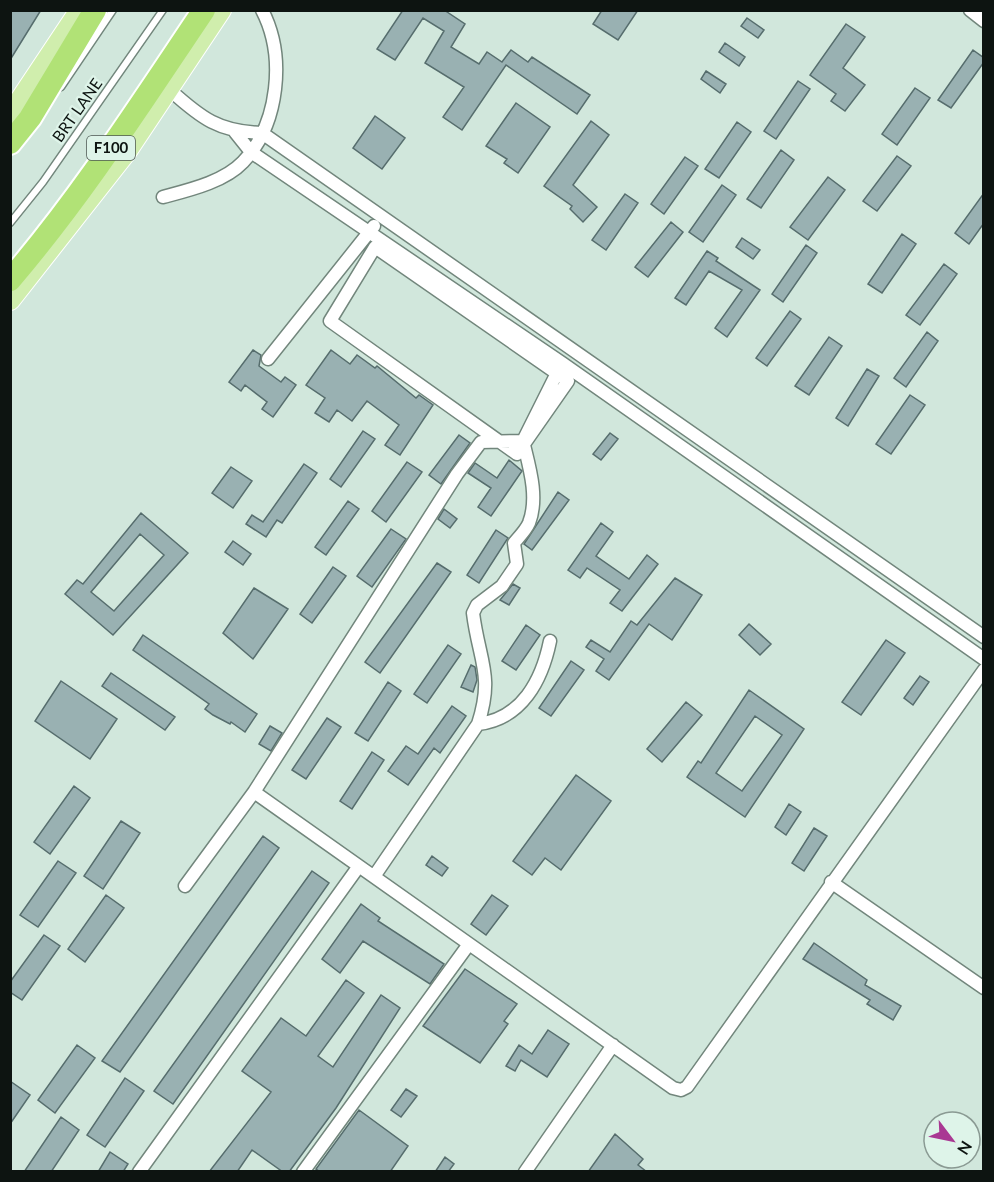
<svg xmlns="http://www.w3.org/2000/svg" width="994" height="1182" font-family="Lato,sans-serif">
<rect width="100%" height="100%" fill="#d1e7dc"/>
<path fill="#99b1b2" stroke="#566d6d" stroke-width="1.5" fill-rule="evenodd" d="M10,10H41L10,60Z
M403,10H444L465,24L451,47L479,64L487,52L502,62L511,50L528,62L532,57L590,95L577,114L506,65L462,130L443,117L464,87L425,63L444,31L423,18L395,60L377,49Z
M602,10H638L618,40L593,24Z
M747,18L764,30L758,38L741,26Z
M846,24L865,37L843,68L865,85L845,111L831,101L836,94L810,75Z
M725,43L745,57L739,66L719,52Z
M973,50L984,58V62L951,108L938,100Z
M706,71L726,84L720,93L701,79Z
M798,81L810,89L776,139L764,131Z
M915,88L930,98L897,145L882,134Z
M516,103L550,127L518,173L504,163L507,159L486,146Z
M375,116L405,138L382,169L353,148Z
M591,121L609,135L573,185L597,207L583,222L570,209L572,206L544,186Z
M737,122L751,132L719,178L705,169Z
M781,150L794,160L761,208L747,199Z
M897,156L911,166L877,211L863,201Z
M685,157L698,166L664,214L651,204Z
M828,177L845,190L808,240L790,227Z
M722,185L736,195L703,242L689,232Z
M984,193V223L969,244L955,233Z
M625,194L638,203L606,250L592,240Z
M671,222L683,232L648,277L635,267Z
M902,234L916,244L882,293L868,284Z
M742,238L760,250L753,259L736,247Z
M806,245L817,253L783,302L772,294Z
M707,251L718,258L716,261L760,290L727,337L715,328L742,290L709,271L686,305L675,298Z
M944,264L957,274L920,325L906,315Z
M790,311L801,319L767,366L756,358Z
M927,332L938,341L906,387L894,378Z
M829,337L842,346L809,395L795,386Z
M253,350L261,355L259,366L281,382L285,377L296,385L273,417L262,409L267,402L245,385L241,391L229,382Z
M331,350L350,364L357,355L375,368L377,366L416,398L419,395L433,405L400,455L385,445L399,425L367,401L352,421L337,410L329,422L315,413L325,398L306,385Z
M867,369L879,376L848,426L836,418Z
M910,395L925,405L891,454L876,444Z
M363,431L375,439L341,487L330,479Z
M610,433L618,439L601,460L593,454Z
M459,435L470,443L441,484L429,475Z
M509,460L522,471L491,516L478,507L491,488L468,473L475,463L497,478Z
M407,462L422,472L386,522L372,511Z
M304,464L317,473L282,523L277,520L266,537L246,524L252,515L263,522Z
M231,467L252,481L233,508L212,493Z
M558,492L569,500L532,550L524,544Z
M348,501L359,509L326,555L315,547Z
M444,509L457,519L450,528L438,519Z
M141,513L188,553L113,635L65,594L77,580L83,584ZM140,534L164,555L114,611L91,592Z
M601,523L613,532L596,556L629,579L647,555L658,564L622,611L610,603L620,590L587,568L580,578L568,570Z
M391,529L406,539L372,587L357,576Z
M496,530L508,538L479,583L467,575Z
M233,541L251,554L243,565L225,552Z
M437,563L451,572L380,673L365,662Z
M333,567L346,576L312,623L300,614Z
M675,578L702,595L672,640L649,624L609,680L596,671L604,659L586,647L591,640L610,652L631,621L637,625Z
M513,584L520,588L509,605L500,600Z
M254,588L288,609L253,659L223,633Z
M749,624L771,644L760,655L739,635Z
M526,625L540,635L516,670L502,661Z
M143,635L257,714L245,732L231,722L230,724L213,715L205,709L209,704L133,650Z
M886,640L905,653L861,715L842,702Z
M448,645L461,654L427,703L414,694Z
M571,661L584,670L551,716L539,708Z
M471,665L475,667L477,680L473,692L461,687Z
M111,673L175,717L165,730L102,686Z
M920,676L929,682L913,705L904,698Z
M61,681L117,719L90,759L35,721Z
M388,682L401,691L368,741L355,733Z
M749,690L804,729L745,817L687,777L698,761L701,763ZM755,716L782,735L742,791L716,773Z
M686,702L702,715L662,762L647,749Z
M452,706L466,716L440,753L434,748L408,785L388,771L406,746L418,754Z
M327,718L341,727L306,779L292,770Z
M270,726L282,733L271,751L259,744Z
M372,752L384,760L352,809L340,801Z
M576,775L611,801L561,870L545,858L532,875L513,861Z
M74,786L90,798L50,854L34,842Z
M789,804L801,812L786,835L775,827Z
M121,821L140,833L103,889L84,876Z
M814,828L827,836L804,871L792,863Z
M263,836L279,848L120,1072L102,1061Z
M432,856L448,868L442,876L426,865Z
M58,861L76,873L38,927L20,915Z
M312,871L329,883L173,1104L154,1091Z
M106,895L124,908L85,962L68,949Z
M492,895L508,906L486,935L471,924Z
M361,904L380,918L378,921L444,964L430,984L363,941L340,973L322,959Z
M44,935L60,946L22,1000L10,992V982Z
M814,943L867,980L865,985L901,1006L893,1020L867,1004L870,1000L803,959Z
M465,969L517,1004L504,1021L508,1024L480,1063L423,1026Z
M346,980L364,993L318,1056L333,1067L381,995L400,1008L336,1108L289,1172H283L252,1150L237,1172H209L271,1092L242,1071L281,1018L306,1036Z
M548,1030L569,1044L547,1077L521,1060L515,1071L506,1066L519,1045L532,1054Z
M77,1045L95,1058L55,1113L38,1100Z
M125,1078L144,1091L105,1147L87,1135Z
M10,1081L30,1095L10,1124Z
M406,1089L417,1096L401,1117L391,1110Z
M359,1110L408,1146L390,1172H320L316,1169Z
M61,1117L79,1130L51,1172H24Z
M615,1134L643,1159L638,1165L647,1172H588Z
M110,1152L128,1164L123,1172H98Z
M445,1157L454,1164L448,1172H435Z"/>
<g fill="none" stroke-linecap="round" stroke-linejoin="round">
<defs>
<path id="service" d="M61,87L113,10
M10,223L43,182L163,10"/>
<path id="minor" d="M970,10L984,21
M170,90C201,118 219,132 262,133L984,637
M235,132L251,152L562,363L984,659
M163,197C189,190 224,182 243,162C279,124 286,56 262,10
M375,247L568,381L517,454L330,321Z
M268,359L374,226
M478,724C522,719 542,680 550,641
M254,792L673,1088L681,1090L687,1087L984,670
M375,875L478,724C494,675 479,661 473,613L477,605L502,586L517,564L514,543C519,537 526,530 529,523C539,497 529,466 523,441
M831,882L984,988
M185,886L254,792L457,474L481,442L523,441L562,363
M139,1172L359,866
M303,1172L469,944
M525,1172L613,1045"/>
<path id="primary" d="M10,115L80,10
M10,300L127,151L221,10"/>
<path id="motorway" d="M10,143L30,118L95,10
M10,280C82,196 142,102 204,10"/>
</defs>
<use href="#service" stroke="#72867c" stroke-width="9"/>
<use href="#minor" stroke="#72867c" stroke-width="15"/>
<use href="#primary" stroke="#fff" stroke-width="22"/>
<use href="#motorway" stroke="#fff" stroke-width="26"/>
<use href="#service" stroke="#fff" stroke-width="6"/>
<use href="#minor" stroke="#fff" stroke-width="12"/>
<use href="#primary" stroke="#d0eead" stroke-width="20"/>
<use href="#motorway" stroke="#b1e276" stroke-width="22"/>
</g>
<g text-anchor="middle" stroke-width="4.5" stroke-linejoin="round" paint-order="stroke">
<rect fill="#def4e9" stroke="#4c5752" stroke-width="1.5" x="87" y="136" width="48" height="24" rx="4.5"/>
<g font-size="15" font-weight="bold" fill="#0d1411">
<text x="111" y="153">F100</text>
</g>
<g font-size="16" fill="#0d1411" stroke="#def4e9">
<text transform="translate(77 110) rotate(-55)" y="6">BRT LANE</text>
</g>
</g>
<rect width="994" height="1182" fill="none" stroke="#0d1411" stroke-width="24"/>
<g transform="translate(952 1140) rotate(122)"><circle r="28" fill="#def4e9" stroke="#8a9a93" stroke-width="1.5"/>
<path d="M0-4.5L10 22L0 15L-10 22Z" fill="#a93893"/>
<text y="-9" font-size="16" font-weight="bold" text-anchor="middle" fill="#0d1411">N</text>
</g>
</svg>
